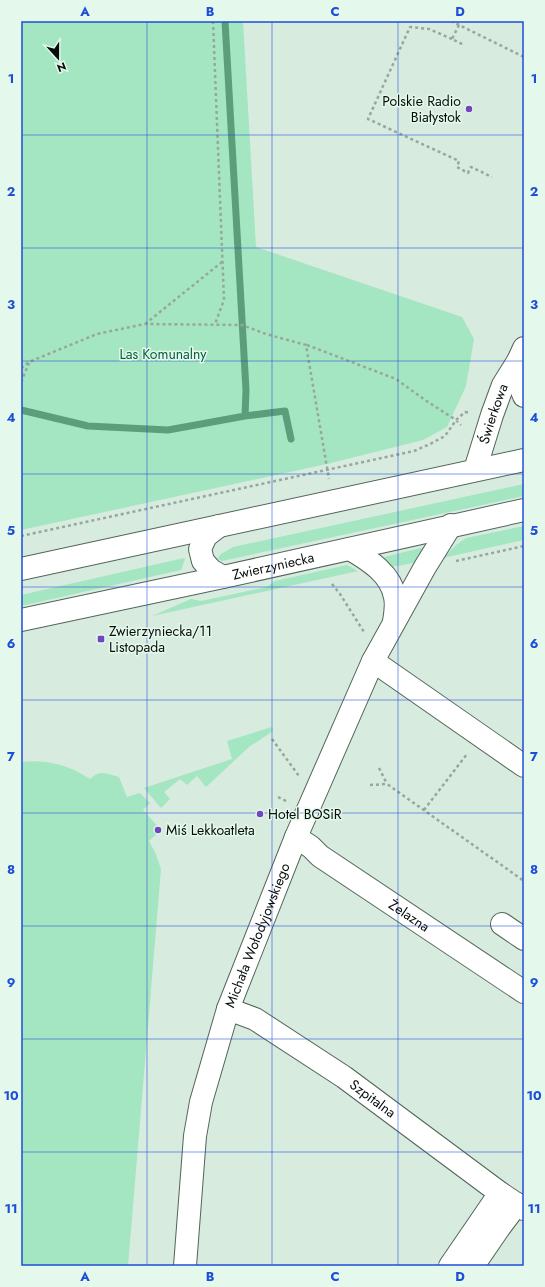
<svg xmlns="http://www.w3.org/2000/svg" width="545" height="1287" font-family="Jost,sans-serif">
<rect width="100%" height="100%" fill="#d7ebdf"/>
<path fill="#a4e6c1" d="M21,21H243L256,247L462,317L474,339L466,386L447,427L423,440L327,464L21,530Z
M524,484V496L222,561L219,560L218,558L221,554L233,547Z
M524,526V540L443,558L456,545L466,538Z
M425,547L419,562L391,567L384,557Z
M184,558L185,559L181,570L21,606V595Z
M347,565L358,571L152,616L191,599L201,601L267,587L275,581Z
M272,727L273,731L249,747L206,787L197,776L187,785L180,779L164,792L170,799L161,808L144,788L232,759L227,741Z
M21,762C46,759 69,765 90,779C101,769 106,774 119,777L127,797L140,793L150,803L143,810L160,829L159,832L149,841L155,852L161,869L128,1266H21Z"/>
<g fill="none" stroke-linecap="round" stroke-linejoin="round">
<path stroke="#5b9e7b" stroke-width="7" d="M21,410L88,426L168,430L245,416L246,390L225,21
M245,416L285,411L291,439"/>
<defs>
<g id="minor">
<path d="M518,361L520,386L524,396"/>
<path id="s1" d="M475,470L492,415L503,385L518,361L524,348"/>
<path d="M350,549C369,560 391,574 395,597C397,605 395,614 394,622"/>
<path d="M373,661L524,766"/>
<path id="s2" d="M296,837L311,847L320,856L524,992"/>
<path d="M502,924L524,939"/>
<path id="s3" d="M228,1009L255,1019L344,1077L500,1193L524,1209"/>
<path id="s4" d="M185,1266L195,1136L201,1102L228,1009L296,837L373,661L425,567L451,525"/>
<path d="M450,1266L500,1193"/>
<path d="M473,1266L499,1228L517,1204"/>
</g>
<g id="major">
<path d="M219,526L206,536L200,549L203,561L211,570L223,577"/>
<path d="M21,569L524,460"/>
<path id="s5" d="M21,620L223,577L524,510"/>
</g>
</defs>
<use href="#minor" stroke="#53655a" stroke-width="24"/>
<use href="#major" stroke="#53655a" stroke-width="24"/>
<path stroke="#97a79e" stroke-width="2.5" stroke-dasharray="3 3" stroke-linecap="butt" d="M213,21L224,300L215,324
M451,21L524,57
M459,25L452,39L464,45
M452,39L429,29L410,27L368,119L459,161L457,167L468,173L471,167L492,177
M145,324L222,262
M307,345L396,379L425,400L456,420L461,425
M21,368L29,362L97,334L145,324L242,325L266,334L306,345L329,479
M21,382L29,363
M21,536L414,451L430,444L445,436L456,420L465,412L470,413
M456,561L524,546
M332,584L340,594L364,632
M272,739L299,776
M379,768L387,784
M370,785L387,784L524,881
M278,797L288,802
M424,810L467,754"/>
<use href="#minor" stroke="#fff" stroke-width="22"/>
<use href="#major" stroke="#fff" stroke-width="22"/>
</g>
<path fill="none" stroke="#1d4ed8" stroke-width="1" stroke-opacity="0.55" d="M147,21V1266M272,21V1266M398,21V1266M21,135H524M21,248H524M21,361H524M21,474H524M21,587H524M21,700H524M21,813H524M21,926H524M21,1039H524M21,1152H524"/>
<g fill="#7146be" stroke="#e4f8ec" stroke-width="1.5">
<circle cx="469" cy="109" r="4"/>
<rect x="97" y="635" width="8" height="8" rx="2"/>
<circle cx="260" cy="814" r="4"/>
<circle cx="158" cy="830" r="4"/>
</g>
<g text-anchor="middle" stroke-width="3" stroke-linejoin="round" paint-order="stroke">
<g font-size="14" fill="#070e0a" stroke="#e4f8ec" text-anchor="start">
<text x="461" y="106" text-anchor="end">Polskie Radio<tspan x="461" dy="16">Białystok</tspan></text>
<text x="109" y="636">Zwierzyniecka/11<tspan x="109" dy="16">Listopada</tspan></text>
<text x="268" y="819">Hotel BOSiR</text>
<text x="166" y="835">Miś Lekkoatleta</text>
</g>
<g font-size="14" fill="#075e3c" stroke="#e4f8ec">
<text x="163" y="359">Las Komunalny</text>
</g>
<g font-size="14" fill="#070e0a" stroke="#e4f8ec">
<text dy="5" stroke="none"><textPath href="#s1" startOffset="59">Świerkowa</textPath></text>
<text dy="5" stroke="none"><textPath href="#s5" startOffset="258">Zwierzyniecka</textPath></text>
<text dy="5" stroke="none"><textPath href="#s2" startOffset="138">Żelazna</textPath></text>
<text dy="5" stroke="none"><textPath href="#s4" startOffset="341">Michała Wołodyjowskiego</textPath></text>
<text dy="5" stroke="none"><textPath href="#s3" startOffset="171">Szpitalna</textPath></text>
</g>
</g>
<rect width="545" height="1287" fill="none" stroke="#e4f8ec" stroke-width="44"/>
<g transform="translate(58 58) rotate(159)" stroke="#e4f8ec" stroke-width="3" paint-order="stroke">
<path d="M0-3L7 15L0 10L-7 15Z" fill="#070e0a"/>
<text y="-6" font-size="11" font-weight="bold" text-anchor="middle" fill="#070e0a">N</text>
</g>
<rect x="22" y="22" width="501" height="1243" fill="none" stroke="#1d4ed8" stroke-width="1.5"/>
<g font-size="13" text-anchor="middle" font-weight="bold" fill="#1d4ed8">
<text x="85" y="16">A</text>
<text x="210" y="16">B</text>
<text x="335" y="16">C</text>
<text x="460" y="16">D</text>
<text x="11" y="83">1</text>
<text x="534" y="83">1</text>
<text x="11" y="196">2</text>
<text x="534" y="196">2</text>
<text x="11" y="309">3</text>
<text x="534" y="309">3</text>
<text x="11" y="422">4</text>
<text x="534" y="422">4</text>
<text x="11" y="535">5</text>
<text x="534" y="535">5</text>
<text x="11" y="648">6</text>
<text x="534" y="648">6</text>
<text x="11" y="761">7</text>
<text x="534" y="761">7</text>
<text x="11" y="874">8</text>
<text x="534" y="874">8</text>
<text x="11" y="987">9</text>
<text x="534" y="987">9</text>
<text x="11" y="1100">10</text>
<text x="534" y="1100">10</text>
<text x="11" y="1213">11</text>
<text x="534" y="1213">11</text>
<text x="85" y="1281">A</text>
<text x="210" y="1281">B</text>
<text x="335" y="1281">C</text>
<text x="460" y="1281">D</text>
</g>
</svg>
